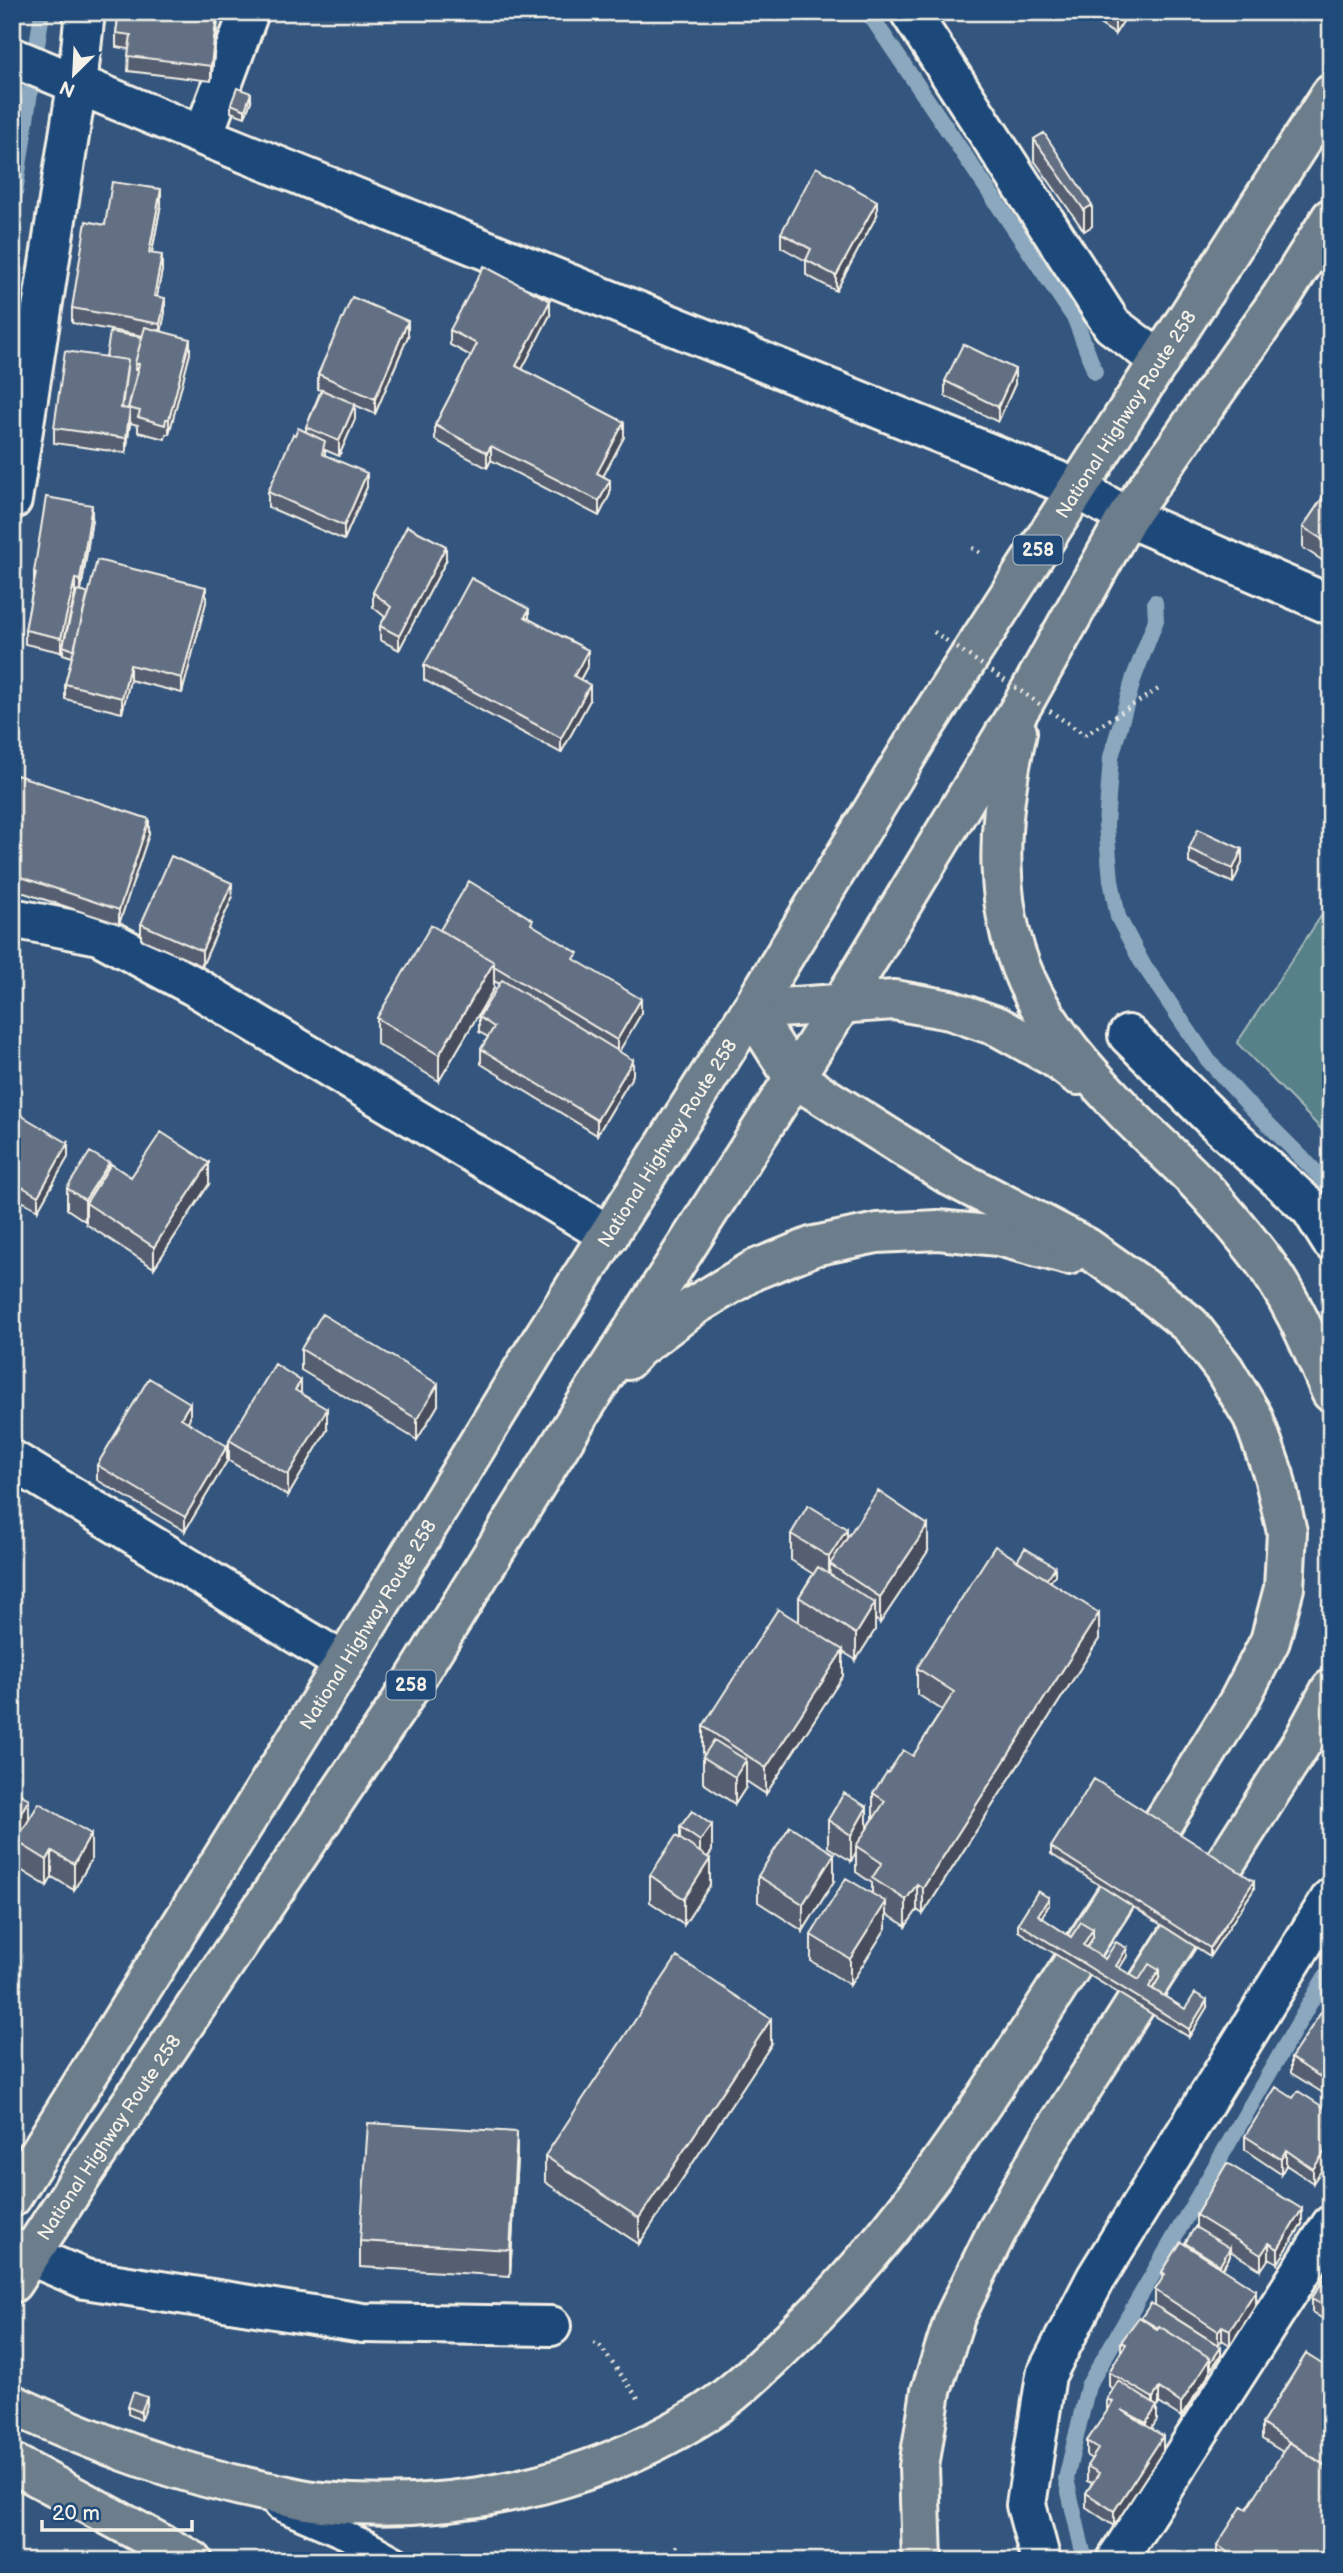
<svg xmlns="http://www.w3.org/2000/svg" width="1343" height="2573" font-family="'Balsamiq Sans',sans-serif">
<rect width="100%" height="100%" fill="#34557d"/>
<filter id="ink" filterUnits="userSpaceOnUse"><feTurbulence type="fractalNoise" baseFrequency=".0143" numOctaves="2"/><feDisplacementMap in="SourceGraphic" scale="14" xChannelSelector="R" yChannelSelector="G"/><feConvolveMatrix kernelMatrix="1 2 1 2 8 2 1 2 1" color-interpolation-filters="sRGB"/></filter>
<g filter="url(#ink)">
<path fill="#578188" stroke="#a6b9b8" stroke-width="2" d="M1331,901V1139L1237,1043Z"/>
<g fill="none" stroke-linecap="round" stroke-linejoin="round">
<path stroke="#8ba8be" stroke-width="16" d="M868,12L1075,319L1095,372
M12,213L42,12
M1155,602L1156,620L1134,677L1111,757L1106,825L1111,880L1118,917L1141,961L1208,1060L1245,1101L1331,1187
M1085,2561L1066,2479L1088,2386L1325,1977L1331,1980"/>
<defs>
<path id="lane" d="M278,2506L368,2545L397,2561"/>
<path id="street" d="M910,12L1112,325L1160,361
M12,57L203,136L1078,489L1127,517L1331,605
M203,136L249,12
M12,500L77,85L85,12
M12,918L99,935L192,985L609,1235
M1128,1035L1214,1120L1311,1209L1331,1241
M12,1460L344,1663
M12,2248L85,2279L363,2323L551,2326
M1041,2561L1026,2505L1046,2375L1096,2278L1331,1898
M1116,2561L1331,2225"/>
<g id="highway">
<path d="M1017,732C997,819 990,914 1034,996C1054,1034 1085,1069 1115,1101C1142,1131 1174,1157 1202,1187C1220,1206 1237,1227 1253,1247C1288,1290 1310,1342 1331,1392"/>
<path d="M751,1010L894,1000L950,1010L999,1027L1055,1058L1078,1075"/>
<path d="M627,1360L638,1348L694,1306L754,1270L814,1246L877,1233L938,1230L998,1236L1068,1255"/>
<path id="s1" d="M12,2197L344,1663L534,1352L751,1010L921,732L1331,94"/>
<path id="s2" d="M12,2283L81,2177L397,1708L582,1410L842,1003L1024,702L1127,517L1280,299L1331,218"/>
<path d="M12,2404C94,2443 185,2476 274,2493C290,2496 306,2501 322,2502C451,2514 586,2486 697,2418C733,2397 772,2357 802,2328C899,2232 974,2119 1047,2004C1112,1904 1176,1803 1239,1701L1270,1641L1284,1588L1287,1532L1274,1476L1253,1417L1224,1369L1190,1325L1144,1288L1086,1247L950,1176L793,1077L751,1010"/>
<path d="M12,2463L193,2561"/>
<path d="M922,2561L919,2467L931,2391L955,2317L996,2233L1049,2140L1304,1739L1331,1689"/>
</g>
</defs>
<use href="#lane" stroke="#f4f1e8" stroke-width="32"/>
<use href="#street" stroke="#f4f1e8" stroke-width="44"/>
<use href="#highway" stroke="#f4f1e8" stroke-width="44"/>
<path stroke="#f4f1e8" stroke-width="4.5" stroke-dasharray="2 5" stroke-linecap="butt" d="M972,548L982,554
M1085,735L1160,688
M593,2343L600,2346L638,2398
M674,2561L677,2543"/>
<use href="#lane" stroke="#1f4a7a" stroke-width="26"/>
<use href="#street" stroke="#1f4a7a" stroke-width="38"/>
<use href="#highway" stroke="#6c7d8b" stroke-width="38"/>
<path stroke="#f4f1e8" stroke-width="4.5" stroke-dasharray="2 5" stroke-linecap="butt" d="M934,632L1085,735"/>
</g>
<path fill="#565f71" stroke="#f4f1e8" stroke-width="2" d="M119,12H219L211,81L128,71L129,49L116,47V33Z
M1081,12H1129L1115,34Z
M251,101L245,117L231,112V104Z
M1044,133L1092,226L1084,231L1034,160V139Z
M161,204L152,253L162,270L157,296L165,312L161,331L190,353L169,434H166L165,439L138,432V425L130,423L126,453L54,443V428L106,357L142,337L143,336L72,323V308L105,225Z
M877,215L836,291L806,275V261L781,247V233Z
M550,315L522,369L624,437L603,476L610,494L599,516L491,460L487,468L435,440V425L471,356L450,345V330Z
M408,336L375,414L355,405V419L339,456L325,450V455L367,487L344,540L268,507V492L295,435L306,432V427L321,390L318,389V374Z
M945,381L1015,384L998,422L945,396Z
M1331,382V405L1330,404Z
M1331,485V566L1303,548V527Z
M92,519L81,592L88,593L206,602L182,693L130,680L122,713L65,699V684L72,657L63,654V646L76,594H75L61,652L25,644V630L34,582V572Z
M446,561L399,650L380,640V626L385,617L373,607V592Z
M529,619L588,665L580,680L590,700L561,753L424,680V665Z
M12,789L149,834L119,924L12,889Z
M1189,849L1242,863L1233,883L1189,863Z
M232,898L202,966L141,939V924Z
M533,926L641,1014L619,1051L633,1075L597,1135L481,1064V1049L488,1037L479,1032V1017L500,984L494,981V988L439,1081L377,1044V1018L440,930Z
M12,1110L68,1157L38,1210L12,1196Z
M109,1168L131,1177L209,1184L154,1268L86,1224V1219L85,1221L67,1209V1188Z
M301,1349L438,1405L417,1440L301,1370Z
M190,1418L187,1422L227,1461L185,1531L97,1480V1465Z
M327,1430L288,1496L229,1461V1440Z
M791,1534L847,1538L928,1551L880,1623L875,1619V1630L856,1660L843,1652V1676L766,1794L746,1781V1787L735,1804L703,1783V1757L704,1754L703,1753V1726L799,1622V1597L813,1574L791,1560Z
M1055,1575L1050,1582L1099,1639L923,1914L917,1910L906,1926L886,1914V1928L850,1985L811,1961V1935L872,1894V1883L856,1872V1853L851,1861L828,1847V1820L867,1828L873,1819V1793L888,1773L913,1756L942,1710L917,1694V1668Z
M12,1789L29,1820L91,1860L74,1890L52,1877L47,1886L16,1867V1848Z
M692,1811L712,1851L708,1857L710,1885L684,1925L650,1902V1875L680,1839V1827Z
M1051,1847L1254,1889L1210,1956L1051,1854Z
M758,1876L834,1881L803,1931L758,1902Z
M1049,1905L1041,1918L1071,1937H1093L1086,1948L1105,1959L1127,1956L1119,1968L1139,1980L1159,1978L1153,1989L1185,2009L1207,2007L1189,2037L1018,1931V1923Z
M1331,2017V2098L1291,2073V2058Z
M771,2045L639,2244L545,2182V2156Z
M1293,2098L1331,2112L1313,2183L1286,2165L1281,2174L1245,2150V2136Z
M517,2158L510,2276L360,2267V2241Z
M1196,2215L1302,2224L1278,2263L1269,2258L1261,2270L1230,2251V2256L1223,2269L1256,2305L1230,2345L1222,2340L1218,2345L1155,2305V2290L1162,2280V2272L1185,2244V2243L1196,2228Z
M1331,2269V2324L1312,2312V2298Z
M1121,2342L1221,2355L1211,2369H1210V2373L1181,2417L1159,2403L1157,2407V2420L1151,2429L1163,2451L1114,2526L1086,2507V2493L1092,2483L1087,2481V2466L1092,2459L1087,2456V2441L1107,2412V2399L1113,2389L1109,2386V2372L1121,2352Z
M1306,2354L1331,2561H1217V2545L1247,2509L1283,2452L1262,2439V2424Z
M147,2405L141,2420L128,2414V2407Z"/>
<path fill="#464e5c" stroke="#f4f1e8" stroke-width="2" d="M217,12H219L211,81V66Z
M1116,12H1129L1115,34V13Z
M251,93V101L245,117V110Z
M161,189V204L149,267V253Z
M877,201V215L836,291V276Z
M1092,205V226L1084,231V210Z
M162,255V270L154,311V296Z
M165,298V312L160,339V324Z
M550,301V315L516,381V366Z
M408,321V336L375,414V399Z
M190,339V353L169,434V419Z
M1015,369V384L998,422V407Z
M355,404V419L339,456V441Z
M130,409V424L126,453V438Z
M624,422V437L597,488V473Z
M491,446V460L487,468V453Z
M367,473V487L344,540V526Z
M610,480V494L599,516V501Z
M92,505V519L80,594V580Z
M446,546V561L399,650V636Z
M75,579V594L61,652V638Z
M206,587V602L182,693V678Z
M529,609V624L525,617Z
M588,650V665L574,691V676Z
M130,665V680L122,713V698Z
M590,685V700L561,753V738Z
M149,819V834L119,924V910Z
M1242,849V863L1233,883V869Z
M232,883V898L202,966V951Z
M494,962V988L439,1081V1055Z
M641,999V1014L617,1055V1040Z
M633,1060V1075L597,1135V1120Z
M68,1143V1157L38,1210V1196Z
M109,1163V1184L86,1203V1219L85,1221V1200Z
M209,1163V1184L154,1268V1247Z
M301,1381V1401L295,1390Z
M438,1384V1405L417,1440V1419Z
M190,1403V1418L181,1433V1418Z
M327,1409V1430L288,1496V1475Z
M227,1446V1461L185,1531V1517Z
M928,1525V1551L880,1623V1597Z
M847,1529V1555L830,1564L829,1583V1557Z
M1055,1567V1575L1046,1588V1580Z
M875,1603V1630L856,1660V1634Z
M1099,1613V1639L923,1914V1888Z
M843,1650V1676L766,1794V1768Z
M746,1760V1787L735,1804V1777Z
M29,1799V1825L16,1841V1848L12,1854V1828Z
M867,1807V1833L856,1846V1853L851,1861V1835Z
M712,1825V1851L700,1867V1841Z
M91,1834V1860L74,1890V1864Z
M52,1851V1877L47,1886V1860Z
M834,1854V1881L803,1931V1904Z
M710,1859V1885L684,1925V1899Z
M1254,1881V1889L1210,1956V1948Z
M917,1884V1910L906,1926V1900Z
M1049,1898V1905L1038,1923V1915Z
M886,1902V1928L850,1985V1959Z
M1093,1929V1937L1083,1953V1945Z
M19,1939V1965L12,1976V1950Z
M1127,1948V1956L1116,1974V1966Z
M1159,1970V1978L1149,1994V1987Z
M1207,2000V2007L1189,2037V2029Z
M771,2019V2045L639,2244V2218Z
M13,2057V2083L12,2085V2059Z
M517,2132V2158L510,2276V2250Z
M1331,2142V2156L1313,2183V2169Z
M1286,2150V2165L1281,2174V2159Z
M1302,2209V2224L1278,2263V2249Z
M1269,2243V2258L1261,2270V2255Z
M1230,2248V2256L1220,2272V2265Z
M1256,2290V2305L1230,2345V2330Z
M1222,2326V2340L1218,2345V2331Z
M1221,2347V2355L1211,2369V2362Z
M1210,2358V2373L1181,2417V2403Z
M1159,2388V2403L1157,2407V2420L1146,2437V2423L1153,2412V2398Z
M147,2397V2405L141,2420V2412Z
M1163,2436V2451L1114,2526V2511Z"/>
<path fill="#646f83" stroke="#f4f1e8" stroke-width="2" d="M119,12H217L211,66L128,56L131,35L116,33Z
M237,88L251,93L245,110L231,104Z
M1044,133L1092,205L1084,210L1034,139Z
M816,167L877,201L836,276L806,260L811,249L781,233Z
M112,182L161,189L149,253L162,255L154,296L165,298L160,324L72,308L86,221L105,225Z
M484,266L550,301L516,366L624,422L597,473L610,480L599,501L491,446L487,453L435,425L477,344L450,330Z
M352,297L408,321L375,399L318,374Z
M145,327L190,339L169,419H166L165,425L138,417L140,411L128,408L139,364L135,363Z
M110,332L142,337L135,363V370L138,371L128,409L122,408L128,360L106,357Z
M963,344L1015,369L998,407L945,381Z
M65,351L128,360L121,408L130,409L126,438L54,428Z
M322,390L355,404L339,441L306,427Z
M298,428L325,441L322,454L367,473L344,526L268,492L293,434L295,435Z
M1331,485V545L1303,527Z
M46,497L92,505L80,580L75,579L61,638L25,630L36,573L34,572Z
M407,526L446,546L399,636L380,626L391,607L373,592Z
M97,560L206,587L182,678L130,665L122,698L65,684Z
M471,578L529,609L525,617L588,650L574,676L590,685L561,738L424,665Z
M77,591L88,593L74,650L63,646Z
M17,775L149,819L119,910L12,874V789Z
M1198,829L1242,849L1233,869L1189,849Z
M171,856L232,883L202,951L141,924Z
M469,881L533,920L531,924L578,953L574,959L641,999L617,1040L494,966V962L440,930Z
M431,925L494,962L439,1055L377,1018Z
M502,980L633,1060L597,1120L481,1049L494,1027L479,1017Z
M12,1110L68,1143L38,1196L12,1181Z
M161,1132L209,1163L154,1247L86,1203L111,1164L131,1177Z
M90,1152L109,1163L85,1200L67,1188Z
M322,1314L438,1384L417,1419L301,1349Z
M275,1364L301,1381L295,1390L327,1409L288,1475L229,1440Z
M149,1378L190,1403L181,1418L227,1446L185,1517L97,1465Z
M878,1491L928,1525L880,1597L830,1564Z
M808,1505L847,1529L829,1557L791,1534Z
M995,1546L1099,1613L923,1888L917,1884L906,1900L872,1878L882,1863L856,1846L885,1801L873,1793L887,1772L888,1773L903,1750L913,1756L954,1692L917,1668Z
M1025,1548L1055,1567L1047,1579L1017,1561Z
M818,1567L875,1603L856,1634L799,1597Z
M778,1609L843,1650L766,1768L703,1726Z
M714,1740L746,1760L735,1777L703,1757Z
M1094,1779L1254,1881L1210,1948L1051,1847Z
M12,1789L29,1799L12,1828Z
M844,1793L867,1807L851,1835L828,1820Z
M39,1803L91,1834L74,1864L52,1851L47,1860L16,1841Z
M692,1811L712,1825L700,1841L680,1827Z
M790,1826L834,1854L803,1904L758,1876Z
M676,1836L710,1859L684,1899L650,1875Z
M846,1878L886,1902L850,1959L811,1935Z
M1038,1891L1049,1898L1038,1915L1071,1937L1081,1922L1093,1929L1083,1945L1105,1959L1116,1942L1127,1948L1116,1966L1139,1980L1149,1964L1159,1970L1149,1987L1185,2009L1195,1993L1207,2000L1189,2029L1018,1923Z
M12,1936L19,1939L12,1950Z
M677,1957L771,2019L639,2218L545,2156Z
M1322,2011L1331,2017V2084L1291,2058Z
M1276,2087L1293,2098L1298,2091L1331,2112V2142L1313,2169L1286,2150L1281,2159L1245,2136Z
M368,2123L517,2132L510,2250L360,2241Z
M1227,2163L1302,2209L1278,2249L1269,2243L1261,2255L1196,2215Z
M1195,2227L1230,2248L1220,2265L1185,2243Z
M1181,2242L1256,2290L1230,2330L1222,2326L1218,2331L1155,2290L1165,2274L1162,2272Z
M1331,2269V2310L1312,2298Z
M1151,2303L1221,2347L1211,2362L1210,2361V2358L1159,2326L1158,2328L1141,2318Z
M1139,2317L1157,2329L1159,2326L1210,2358L1181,2403L1159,2388L1153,2398L1109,2372L1126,2344L1121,2342Z
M1306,2354L1331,2370V2469L1262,2424Z
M1118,2381L1157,2406L1146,2423L1122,2410L1163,2436L1114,2511L1086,2493L1099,2473L1087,2466L1098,2449L1087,2441L1113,2402L1107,2399Z
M133,2392L147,2397L141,2412L128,2407Z
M1289,2442L1331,2470V2561H1241L1217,2545L1242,2506L1247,2509Z"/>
</g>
<g text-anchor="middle" stroke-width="7" stroke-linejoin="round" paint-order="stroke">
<g fill="#1f4a7a" stroke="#b4bfc7" stroke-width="2">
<rect x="1013.5" y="535.5" width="49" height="29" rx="5"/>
<rect x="386.5" y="1670.5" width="49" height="29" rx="5"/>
</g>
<g font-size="18" font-weight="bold" fill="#f4f1e8">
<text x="1038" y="556">258</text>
<text x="411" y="1691">258</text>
</g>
<g font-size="19" fill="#f4f1e8" stroke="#1f4a7a">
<text dy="7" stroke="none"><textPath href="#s1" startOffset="2102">National Highway Route 258</textPath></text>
<text dy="7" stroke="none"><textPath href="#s1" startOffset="1241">National Highway Route 258</textPath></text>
<text dy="7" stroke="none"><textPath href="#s1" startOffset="674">National Highway Route 258</textPath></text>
<text dy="7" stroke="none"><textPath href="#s2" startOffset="175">National Highway Route 258</textPath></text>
</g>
</g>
<rect width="1343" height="2573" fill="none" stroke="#1f4a7a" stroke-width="42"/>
<rect x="21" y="21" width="1301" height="2531" fill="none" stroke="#f4f1e8" stroke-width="2.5" filter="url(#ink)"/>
<g transform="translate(74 74) rotate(204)" stroke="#1f4a7a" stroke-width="5" paint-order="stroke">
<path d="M0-5L12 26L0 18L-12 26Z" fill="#f4f1e8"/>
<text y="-10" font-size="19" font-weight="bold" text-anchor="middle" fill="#f4f1e8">N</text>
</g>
<path d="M42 2520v10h150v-10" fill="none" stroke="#f4f1e8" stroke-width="3.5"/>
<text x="52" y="2520" font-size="21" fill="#f4f1e8" stroke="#1f4a7a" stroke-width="5" paint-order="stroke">20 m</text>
</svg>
